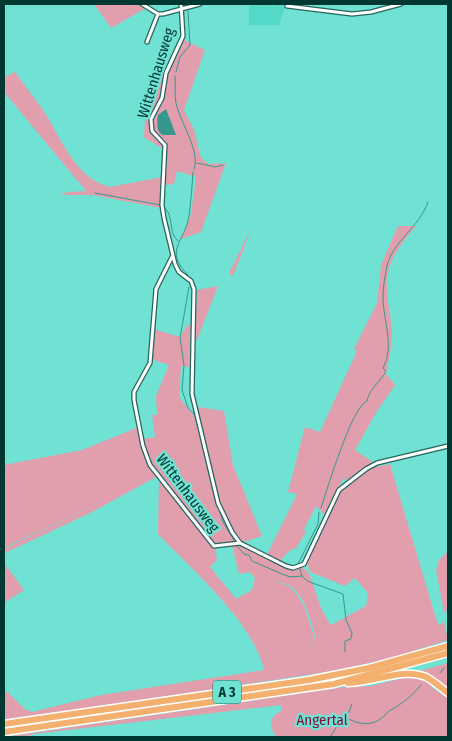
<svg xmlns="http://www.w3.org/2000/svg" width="452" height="741" font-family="'Fira Sans Condensed',sans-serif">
<rect width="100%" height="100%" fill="#6fe2d3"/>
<path fill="#54d8c8" d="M249,4H286L279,25H249Z"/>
<path fill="#e19ead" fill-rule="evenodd" d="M94,4H137L146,8L111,28Z
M184,40L205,50L184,110L194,130L201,158L209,164L226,163L201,232L181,239L191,214L196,177L177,171L174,184L165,185L166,149H163L144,137L146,101L154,61L168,70Z
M15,72C24,85 34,97 43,110C61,137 75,179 110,187L162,177L161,208L92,195H59L69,192L86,191L4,92V77Z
M398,226H416C405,239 391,256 388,273C384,293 391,312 392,332C392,346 389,360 386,374L395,385L377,411L355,450L374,463L345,481L344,477L325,515L316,506L304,529L306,532L296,548L289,551L280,561L267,555L297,494L288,492L305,427L320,432L357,351L354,349L377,303L381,265Z
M252,227L233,276L229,273Z
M218,286L197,340L195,339L197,290Z
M188,324L191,326L189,367L181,366L179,397L194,416L217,503L225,523L236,542L216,546L152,467L142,439L155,437L152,415H157L156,396L169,365L151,359L153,329L180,337Z
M198,407L224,411L233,465L262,536L243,542C215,523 205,440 198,407Z
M139,427L143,450L156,477L92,512L5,553L6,548L111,497L4,548V465L82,450Z
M390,464L438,625L444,622L448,640L391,658L334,671L4,721V689L25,709L32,712L101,695L264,670C252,620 193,571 158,534L159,479L215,548L217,560L210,567L236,599L252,590L255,578L250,572L239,574L232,546L241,545L285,568L294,569L302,566L310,575L321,608L330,624H333L366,606L368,593L355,578L345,586L310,572L306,559L342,486L371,468ZM273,580C279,582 287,584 292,587C306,598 311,622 316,638L303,658L315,639L304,606L296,593L290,587Z
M448,551V609L444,613L436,570L439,560Z
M4,563L24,590L4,603Z
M448,663V688L427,674L416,672Z
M408,677C418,677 426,679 434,683L431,687L448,698V737H276C269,726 269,717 281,711L282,705L34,734L26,737H4L344,687L370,686Z"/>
<path fill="#36988c" d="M166,109L176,135H162C156,130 157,123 158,115Z"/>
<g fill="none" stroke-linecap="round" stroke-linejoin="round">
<path stroke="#36988c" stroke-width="1" d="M188,4V5
M176,72L180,57L190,45L188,11
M175,76C176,84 174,95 176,103C180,122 201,152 194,169
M197,163L215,167L223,165
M95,193L160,205
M164,207C175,216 167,232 178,241
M188,275C163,250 185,242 189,216C191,201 192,187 193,172
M189,287L180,338L184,365L182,390L188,408L195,415
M202,443L216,502
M219,508L223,522L235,542
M321,508C327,490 352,406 367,401C369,389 382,380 386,371L383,368C395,346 383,320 383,297C383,287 385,276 387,266C392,242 419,228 428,202
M237,546L244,554L249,555L252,561L282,574L290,577L302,576L307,581L343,594L346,620L352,633L351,639L345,641V652
M298,564L318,524L319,512
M300,569L302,576
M440,673L444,668
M336,719L345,717C357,724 370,727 382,718C385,716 387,711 391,710C403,703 412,696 421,685
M330,737L336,728L335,721L349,712L352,704"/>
<defs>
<path id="street" d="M142,4L158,14H163L200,4
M181,4L183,36L166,73L162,98L151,119L152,131L165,145L162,205L164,218L175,264L179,272L191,281L194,289L192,394L218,503L232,532L240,543L286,566L293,568L304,564L339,490L366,469L377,463L448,446
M287,6L352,14L371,12L401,4
M147,42L158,14
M172,257L156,289L150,363L134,392V400L143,446L150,465L214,546L240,543"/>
<path id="highway" d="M348,683C373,683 402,667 426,677C434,681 441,688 448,693
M4,724L309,680L369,668L448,646
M4,732L334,684L448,653"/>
</defs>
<use href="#street" stroke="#27655d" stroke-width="5.5"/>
<use href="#highway" stroke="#fff" stroke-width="9"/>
<use href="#street" stroke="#fff" stroke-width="3"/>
<use href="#highway" stroke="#f4b06f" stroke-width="6"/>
</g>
<g text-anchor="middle" stroke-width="4.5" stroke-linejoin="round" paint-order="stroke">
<rect fill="#6fe2d3" stroke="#216a62" stroke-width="1" x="213" y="680.5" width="28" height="23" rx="4"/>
<g font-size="14" font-weight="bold" fill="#003731">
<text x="227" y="697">A 3</text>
</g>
<g font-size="15" fill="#003731" stroke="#6fe2d3">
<text transform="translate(156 73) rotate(-73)" y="5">Wittenhausweg</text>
<text transform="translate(188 493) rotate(53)" y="5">Wittenhausweg</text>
</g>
<g font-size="15" fill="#7d0e3b" stroke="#6fe2d3">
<text x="322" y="725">Angertal</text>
</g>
</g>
<rect width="452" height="741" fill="none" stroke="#003731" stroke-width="10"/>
</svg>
